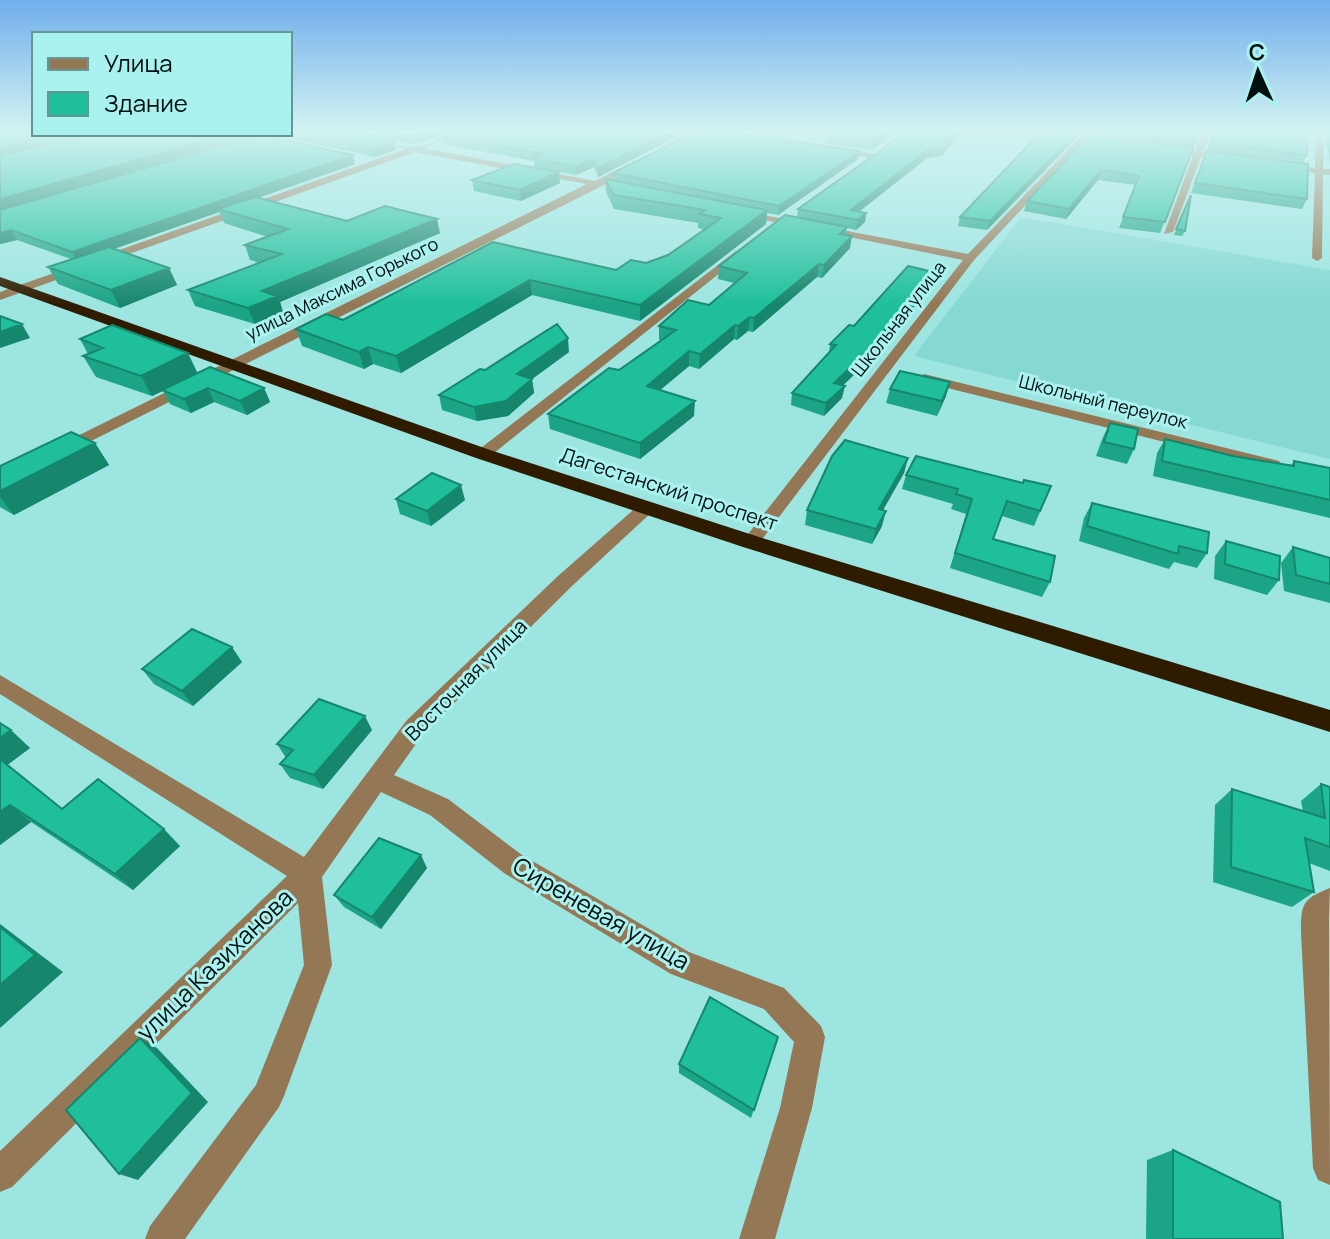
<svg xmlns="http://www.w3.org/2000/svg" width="1330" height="1239" font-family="Manrope,sans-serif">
<rect width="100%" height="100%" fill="#9ce5e1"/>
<path fill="#85d8d4" d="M1021,217L1330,270V459L914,356Z"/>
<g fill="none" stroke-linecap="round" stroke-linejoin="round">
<path fill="#947855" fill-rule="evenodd" d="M332,131C359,131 393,148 414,147C433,145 449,131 469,131L423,148L595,181L634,161L641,163L602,186L67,453H55V447L587,184L415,152L0,300V292L406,149Z
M1086,131H1095L974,260L757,546H745L742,542L745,538L963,260L740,215L737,210L968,254Z
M1203,131H1211L1203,152L1236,159L1232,161L1201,157L1173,232L1164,234L1193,156L1160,149L1164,147L1195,151Z
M1316,131H1324L1323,169H1330V175L1323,174L1322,258L1317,261L1312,258L1315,173L1279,166L1283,163L1315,168Z
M268,134H280L242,146L238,144Z
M832,148L875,154L879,156L875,158L829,152Z
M736,251L745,253L489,457H477V451Z
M924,374L1279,461L1281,464L1273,469L919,381L917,378Z
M646,503L652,504L655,508L652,512L572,586L423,734L394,775L448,799L522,855L689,952L784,988L821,1026L825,1037L812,1108L775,1239H739L780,1108L794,1042L764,1009L671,974L504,873L430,815L381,792L322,877L332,965L284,1096L279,1107L185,1239H145L150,1226L256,1085L304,965L298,903L12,1187L0,1192V1151L287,876L0,694V675L304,857L407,720L558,576L640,504Z
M1330,888L1329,917L1330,1185L1318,1180L1313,1168L1301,933C1301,904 1302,899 1330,888Z"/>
<path fill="#2f1b00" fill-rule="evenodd" d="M0,277L490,450L759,537L1330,710V732L743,547L476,458L0,286Z"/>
</g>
<path fill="#1ba485" d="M290,131H688L598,177L594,167L576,175L534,167V161L443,144L442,136L414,144L372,136L394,141L396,150L375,157L281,137L280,134H290Z
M697,131H732V133L858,159L778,215L767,213L766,224L640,321L532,295L401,373L373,364L364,369L302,346L296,329L343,320L493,242L616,270L646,263L668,255L705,230L698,228V223L614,209L606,192L605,179L613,180V173Z
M898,131L871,150L825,143L826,135Z
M908,131H964L941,156L927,158L859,211L866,213L865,222L856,230L847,228L846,235L850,248L822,278L817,277L753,332L748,331L737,340L734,339L699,369L689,366L660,390L694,416L640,459L550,429L548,414L619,370L662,341L659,340V326L709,305L734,283L718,279L719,266L797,217L798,209Z
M1042,131H1083L987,230L958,226L960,217Z
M1097,131H1200L1193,148L1096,134Z
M1213,131H1307V155L1303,162L1207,150Z
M1325,131H1330V164Z
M1090,135L1193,148L1160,233L1119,228L1136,185L1098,180L1066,219L1024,211L1027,201Z
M1207,151L1307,199L1302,209L1191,193Z
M353,155L355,164L258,198L347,221L440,233L280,302L283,312L255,324L195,306L188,290L260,263L250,260L245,245L268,237L224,223L219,212L114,248L169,268L177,285L120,308L58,284L48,267L71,259L17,240L0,244V210Z
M472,180L560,183L521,201L474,191Z
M1191,195L1185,231L1182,236L1174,235Z
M938,273L935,284L884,339L883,347L842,386V398L824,416L791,405L792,393L829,353L830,344L854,326Z
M80,339L198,373L264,388L270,402L247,415L214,402L191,413L170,404L163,391L152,396L96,377L83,356L88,354Z
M569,352L532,379L534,393L508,416L477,421L442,410L439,395L485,370Z
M890,389L946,396L937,416L886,403Z
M1110,423L1134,449L1127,464L1096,456L1103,437Z
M1165,439L1233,456L1291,465L1294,461L1330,468V518L1153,476L1157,453Z
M95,443L109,465L14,515L0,507V466Z
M908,458L904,473L883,510L882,526L872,544L805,525L807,510Z
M906,475L1023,483L1051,486L1034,526L1002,516L993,539L1050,582L1042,597L950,568L966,514L951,509L953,504L902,489Z
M396,499L465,500L431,526L400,514Z
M1092,503L1207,553L1197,568L1174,562L1169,569L1079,541L1084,518Z
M1226,541L1279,580L1267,595L1214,579L1215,556Z
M1293,547L1330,558V603L1284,591L1281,563Z
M242,662L193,706L154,684L142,669Z
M0,723L30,748L7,765L62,809L180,846L133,890L31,822L0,845Z
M372,730L323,789L290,778L280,764L286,758L277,744Z
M1321,784L1330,787V871L1309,863L1314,892L1292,907L1213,882L1215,805L1232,789L1303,811L1301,801Z
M427,868L381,929L344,907L334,895Z
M778,1037L751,1118L679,1073V1064Z
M1173,1150L1283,1239H1146L1147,1160Z"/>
<path fill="#16866c" d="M429,131H457L414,144L412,136Z
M672,131H688L598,177V168Z
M888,131H898L871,150L873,142Z
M958,131H964L941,156L927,158L850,219L851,210L929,149Z
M1078,131H1083L987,230L990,221Z
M56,134H92L0,157V148Z
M228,134H258L0,210V199Z
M394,141L396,150L375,157L373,149Z
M860,151L858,159L778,215L779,206Z
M353,155L355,164L222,210L218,209L219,212L77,262L72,252Z
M593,159L594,167L576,175V167Z
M1101,170L1098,180L1066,219L1069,209Z
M559,172L560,183L521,201L520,190Z
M767,210L766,224L640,321V305Z
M866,213L865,222L856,230L858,220Z
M437,219L440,233L280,302L283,312L255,324L248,308L262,291Z
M11,230L17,240L0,244V233Z
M852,236L850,248L822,278L824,265Z
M819,264L817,277L753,332L754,318Z
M169,268L177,285L120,308L111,290Z
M938,273L935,284L884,339L883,347L832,396L834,383Z
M530,280L532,295L401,373L396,356Z
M750,317L748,331L737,340L738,326Z
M22,324L30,338L0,348V332Z
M735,325L734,339L699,369L700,354Z
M568,338L569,352L532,379L534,393L508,416L477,421L474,407Z
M368,347L373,364L364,369L359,352Z
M689,351V366L647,401V386Z
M188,353L198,374L152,396L141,376Z
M950,382L946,396L937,416L942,401Z
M845,386L842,398L824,416L826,403Z
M208,388L214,402L191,413L184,399Z
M264,388L270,402L247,415L240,401Z
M695,401L694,416L640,459V443Z
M95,443L109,465L14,515L0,497V491Z
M908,458L904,473L875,524L879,509Z
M461,485L465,500L431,526L427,511Z
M886,511L882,526L872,544L876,529Z
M232,647L242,662L193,706L182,691Z
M365,716L372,730L323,789L314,775Z
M11,730L30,748L6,766L0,760V738Z
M10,805L31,822L0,845V812Z
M164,829L180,846L133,890L115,874Z
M421,855L427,868L381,929L372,917Z
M0,924L63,972L0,1028Z
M140,1038L157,1048L208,1102L138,1180L119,1174Z"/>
<path fill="#1fbf9b" stroke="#16866c" stroke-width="2" d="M0,131H34V134H56L0,148Z
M290,131H351L394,141L373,149Z
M386,131H429L412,136Z
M454,131H672L598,168L593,159L576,167L533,159L544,154L442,136Z
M697,131H730L728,132L860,151L779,206L613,173Z
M832,131H888L873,142L826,135Z
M908,131H958L942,147L929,149L851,210L866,213L858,220L798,209Z
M1042,131H1078L990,221L960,217Z
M1130,131H1200L1196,141Z
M1215,131H1307V155L1210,142Z
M94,134H228L0,199V156Z
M260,135L353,155L72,252L11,230L0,233V210Z
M1090,135L1193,148L1165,222L1123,217L1139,176L1101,170L1069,209L1027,201Z
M1207,151L1308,164L1307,199L1195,183Z
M514,164L559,172L520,190L472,180Z
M605,179L767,210L640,305L530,280L396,356L368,347L359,352L296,329L326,314L343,320L493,242L616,270L631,260L646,263L668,255L721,218L699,214L705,210L614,195Z
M1191,195L1185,231L1176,229Z
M255,197L347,221L385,206L437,219L262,291L277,296L248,308L188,290L282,254L245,245L288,229L218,209Z
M785,215L847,227L840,234L852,236L824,265L819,264L754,318L750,317L738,326L735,325L700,354L689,351L647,386L695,401L640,443L548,414L609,368L619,370L676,330L659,326L688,300L709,305L747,273L719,266Z
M109,247L169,268L111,290L48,267Z
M908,266L938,273L881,334L885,335L834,383L845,386L826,403L792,393L836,345L830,344L849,325L854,326Z
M0,316L22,324L0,332Z
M557,324L568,338L517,374L532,379L506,401L474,407L439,395L480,369L485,370Z
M112,325L188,353L141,376L83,356L103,348L80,339Z
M210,367L264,388L240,401L208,388L184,399L162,390Z
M900,371L950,382L942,401L890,389Z
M1110,423L1138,429L1134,449L1104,442Z
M71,432L95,443L0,491V466Z
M1165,439L1233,456L1294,466V461L1330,468V500L1162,461Z
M845,440L908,458L879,509L886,511L876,529L807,510L832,456Z
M916,456L1023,483L1024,480L1051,486L1040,511L1007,501L993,539L1055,556L1050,582L955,553L972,499L956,494L958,489L906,475Z
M432,473L461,485L427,511L396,499Z
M1092,503L1209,532L1207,553L1179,546L1178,554L1087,526Z
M1226,541L1280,556L1279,580L1225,564Z
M1293,547L1330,558V584L1296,575Z
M192,629L232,647L182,691L142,669Z
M319,699L365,716L314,775L280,764L293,750L277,744Z
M0,723L11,730L0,738Z
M0,759L62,809L98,779L164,829L115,874L10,805L0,812Z
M1321,784L1330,787V847L1305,838L1314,892L1231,867L1232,789L1325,818Z
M379,838L421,855L372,917L334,895Z
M0,927L35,955L0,985Z
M710,997L778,1037L754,1110L679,1064Z
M140,1038L192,1093L119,1174L66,1110Z
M1173,1150L1280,1202L1283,1239H1173Z"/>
<linearGradient id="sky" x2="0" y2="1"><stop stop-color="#71aeec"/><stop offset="0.43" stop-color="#d2f3f2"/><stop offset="1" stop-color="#d2f3f2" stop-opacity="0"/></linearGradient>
<rect width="1330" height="305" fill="url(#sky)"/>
<g text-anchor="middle" stroke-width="6" stroke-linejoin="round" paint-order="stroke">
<g font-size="18" fill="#000f0f" stroke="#a9f2ef">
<text transform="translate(342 289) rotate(-26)" y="6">улица Максима Горького</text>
<text transform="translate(899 319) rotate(-52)" y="6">Школьная улица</text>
<text transform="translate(1103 402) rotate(14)" y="6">Школьный переулок</text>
</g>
<g font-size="20" fill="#000f0f" stroke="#a9f2ef">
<text transform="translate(669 489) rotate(18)" y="7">Дагестанский проспект</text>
<text transform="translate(466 680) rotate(-45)" y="7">Восточная улица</text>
</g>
<g font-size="24" fill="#000f0f" stroke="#a9f2ef">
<text transform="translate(601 914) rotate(30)" y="8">Сиреневая улица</text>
<text transform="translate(215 965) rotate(-44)" y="8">улица Казиханова</text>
</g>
</g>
<rect x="32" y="32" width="260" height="104" fill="#a9f2ef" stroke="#659795" stroke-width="2"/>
<rect x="48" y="58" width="40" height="12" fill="#947855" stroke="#659795" stroke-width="2"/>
<text x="104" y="72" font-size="24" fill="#000f0f">Улица</text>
<rect x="48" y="92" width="40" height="24" fill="#1fbf9b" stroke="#659795" stroke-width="2"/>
<text x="104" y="112" font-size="24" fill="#000f0f">Здание</text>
<g transform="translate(1258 72) rotate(357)" stroke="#a9f2ef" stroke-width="6" paint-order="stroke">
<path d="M0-6L14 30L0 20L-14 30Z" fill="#000f0f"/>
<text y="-12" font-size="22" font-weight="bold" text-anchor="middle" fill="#000f0f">С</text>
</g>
</svg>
